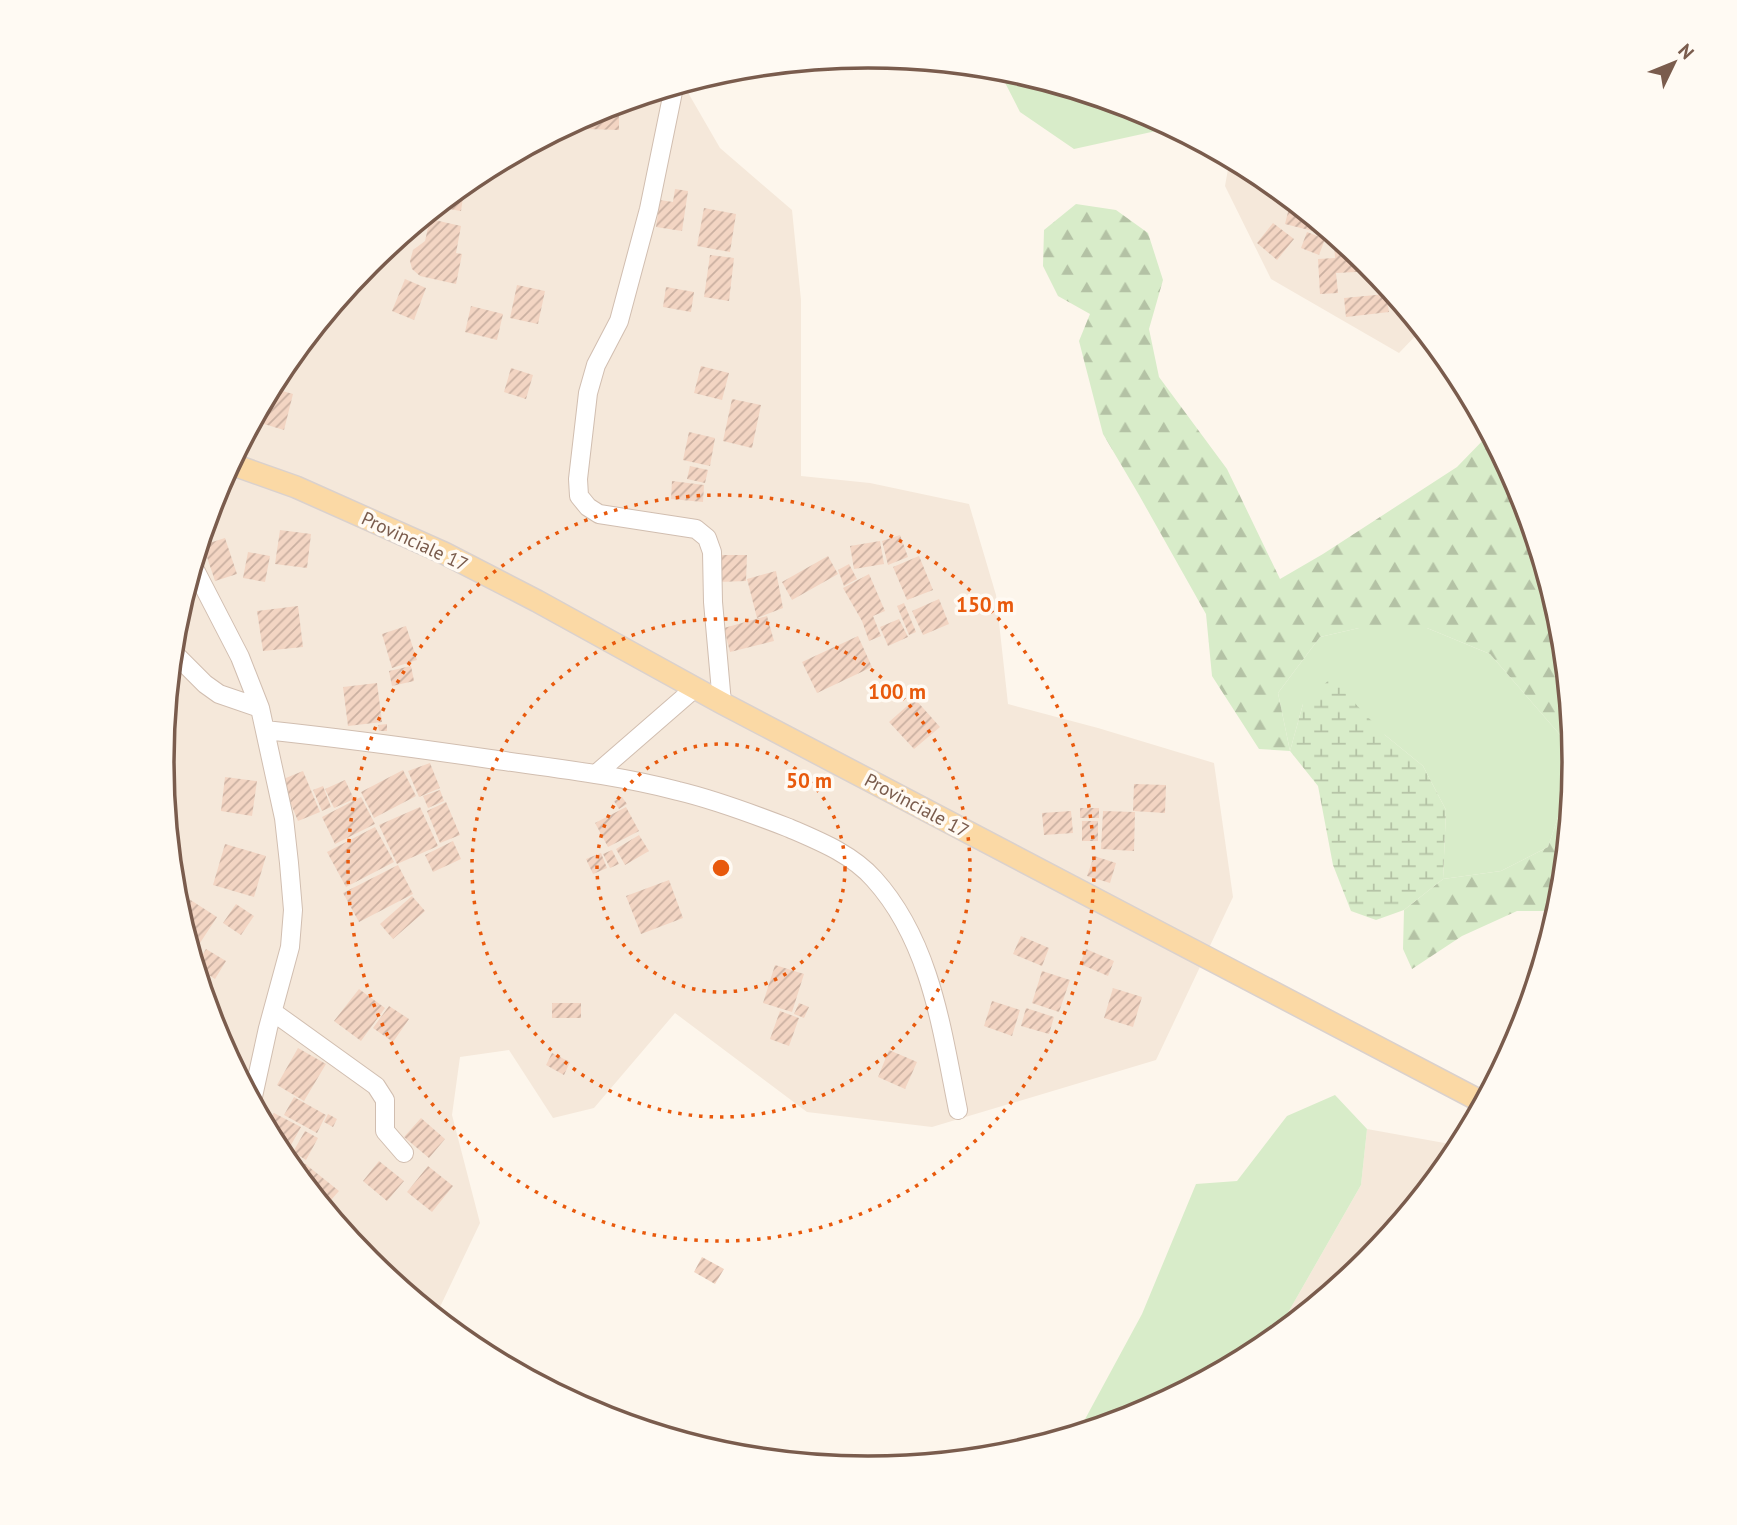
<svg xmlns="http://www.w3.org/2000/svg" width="1737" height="1525" font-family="'PT Sans',sans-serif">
<defs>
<pattern id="forest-firs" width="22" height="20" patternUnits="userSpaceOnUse" patternTransform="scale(1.75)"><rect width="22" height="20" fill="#d8ecc9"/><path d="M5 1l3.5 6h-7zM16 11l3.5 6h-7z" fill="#b4c2a5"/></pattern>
<pattern id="wetland-marsh" width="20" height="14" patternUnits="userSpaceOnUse" patternTransform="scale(1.75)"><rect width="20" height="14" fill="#d8ecc9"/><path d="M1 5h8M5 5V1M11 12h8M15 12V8" fill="none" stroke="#b4c2a5"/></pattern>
<pattern id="building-hatch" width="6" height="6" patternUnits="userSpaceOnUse" patternTransform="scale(1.75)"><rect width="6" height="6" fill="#f3d5c3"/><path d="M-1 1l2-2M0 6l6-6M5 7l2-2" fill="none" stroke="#cab0a1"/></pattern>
</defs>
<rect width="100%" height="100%" fill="#fdf6ec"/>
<path fill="#f5e8da" d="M683,84L720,148L792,210L801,300V476L870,483L969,504L996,595L1008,704L1098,728L1214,763L1233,897L1156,1060L932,1127L807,1112L675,1013L594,1108L553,1118L509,1050L460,1057L452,1115L480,1223L440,1307L484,1354L369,1262L281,1155L216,1033L176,900L162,762L176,624L216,492L281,370L369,263L476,175L599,110Z
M1230,158L1261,175L1368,263L1422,329L1399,353L1271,279L1225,186Z
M1367,1129L1461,1146L1456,1155L1368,1262L1261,1350L1285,1318L1361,1185Z"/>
<path fill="#d8ecc9" d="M998,69L1139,110L1164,123L1156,131L1074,149L1020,112Z
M1359,628H1427L1490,654L1561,736L1567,790L1548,847L1501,871L1443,879L1446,810L1423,766L1385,735L1303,704L1290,751L1278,693L1320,637Z
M1335,1095L1367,1129L1361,1185L1285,1318L1261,1350L1138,1415L1077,1434L1142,1314L1196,1184L1237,1181L1287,1116Z"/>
<path fill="url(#forest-firs)" d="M1076,204L1116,210L1148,233L1163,280L1149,329L1159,377L1227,469L1280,579L1323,554L1457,467L1490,433L1521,493L1561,625L1575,763L1561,901L1558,911H1517L1462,936L1412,969L1403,949L1404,910L1443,879L1501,871L1548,847L1567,790L1561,736L1490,654L1427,628H1359L1320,637L1278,693L1290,751L1259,749L1212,676L1206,614L1139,495L1103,434L1079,341L1090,314L1058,296L1043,266L1044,230Z"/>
<path fill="url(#wetland-marsh)" d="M1331,678L1385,735L1423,766L1446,810L1443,879L1404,910L1376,920L1351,911L1333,865L1318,786L1290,751L1303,704Z"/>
<path fill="url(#building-hatch)" d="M619,103V130L585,129V117L599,110Z
M465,184L461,211L437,207Z
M675,189L688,191L682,231L656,227L660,200L673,202Z
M1291,200L1316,220L1313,231L1285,224Z
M704,208L736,214L730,252L697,246Z
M430,219L461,226L456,253L462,254L456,284L420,276L412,269L410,261L413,250L425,241Z
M1273,223L1294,239L1277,260L1257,243Z
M1307,232L1325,239L1319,255L1301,248Z
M1334,235L1375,271L1336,273L1338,293L1320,294L1318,259L1335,258Z
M710,255L734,258L729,301L704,297Z
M405,279L426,288L414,320L392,311Z
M517,285L545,291L538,324L510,318Z
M666,287L694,292L691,312L663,307Z
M1386,294L1389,312L1346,317L1344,298Z
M471,306L503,314L497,340L465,332Z
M1406,309L1412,318L1402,321L1399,311Z
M701,366L729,373L722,400L694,393Z
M511,368L533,375L526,399L504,392Z
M272,388L293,394L284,430L254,421Z
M732,399L761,405L752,448L723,441Z
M1478,412L1485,424L1476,428L1470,416Z
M689,432L715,438L710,466L683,460Z
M690,466L708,470L705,483L687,479Z
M672,481L704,485L703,502L671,499Z
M280,530L311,534L307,568L275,564Z
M900,535L908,557L888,565L882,541Z
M225,538L237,574L215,581L203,545Z
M880,541L884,564L854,569L850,546Z
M248,552L270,556L265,582L243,578Z
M717,555H747L746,581L719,582Z
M828,556L838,574L792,600L782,582Z
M919,556L933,590L907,600L893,567Z
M849,564L857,579L844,586L838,570Z
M776,571L783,608L757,618L747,579Z
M869,574L885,611L873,616L881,636L869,641L862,621L843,588Z
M939,599L949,624L923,635L912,611Z
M904,603L916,632L909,635L897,606Z
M298,606L303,647L263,651L257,611Z
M767,616L774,641L730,652L724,628Z
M899,619L908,637L888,646L880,627Z
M406,626L417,660L392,668L382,634Z
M858,636L872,667L817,693L802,662Z
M411,666L414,681L392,686L389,671Z
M377,683L382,722L348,726L343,687Z
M915,699L940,727L914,749L889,722Z
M387,724V731H379L378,725Z
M430,763L440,788L419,797L408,771Z
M403,770L416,796L374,818L361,792Z
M303,771L320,812L298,821L281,780Z
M225,777L257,781L252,816L221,811Z
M345,780L354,799L334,808L325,789Z
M1134,784L1166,785L1165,813L1133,811Z
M323,786L331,807L322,811L313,790Z
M440,790L444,801L428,808L423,796Z
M361,797L375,824L335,844L322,817Z
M622,797L627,804L619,809L614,801Z
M446,802L460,835L440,843L427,811Z
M420,807L438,846L397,864L379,825Z
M626,807L639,831L608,847L595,823Z
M1080,808H1099V818H1080Z
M1071,811L1073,833L1044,835L1042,813Z
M1103,811L1135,812L1134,851L1101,849Z
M1082,821H1098V841H1082Z
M375,827L394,862L346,887L327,852Z
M639,835L649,851L625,865L616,849Z
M453,841L461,859L433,872L425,855Z
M225,844L266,856L254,897L213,885Z
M612,850L619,864L610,868L603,854Z
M601,853L607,868L593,874L586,859Z
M1094,856L1116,863L1110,883L1087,876Z
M398,865L413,894L359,922L343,893Z
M669,880L683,918L641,934L626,896Z
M412,896L425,911L393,939L380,924Z
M189,899L217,917L198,946L188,940L180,914Z
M236,904L254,916L241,935L223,923Z
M1021,936L1049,948L1042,966L1013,954Z
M206,949L226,961L215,979L196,967Z
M1086,949L1114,961L1108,976L1080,964Z
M775,965L804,974L792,1012L763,1003Z
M1042,971L1070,980L1059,1012L1032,1003Z
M1113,988L1142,997L1133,1027L1104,1018Z
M359,989L385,1008L361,1041L334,1021Z
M992,1001L1020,1010L1012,1036L984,1026Z
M552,1003H581V1018H552Z
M799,1003L809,1007L804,1018L794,1014Z
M389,1006L409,1019L393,1042L373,1028Z
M1026,1008L1054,1017L1049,1034L1021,1026Z
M780,1011L799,1018L789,1046L770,1039Z
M298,1048L326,1064L304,1101L277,1085Z
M889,1050L917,1062L905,1089L878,1077Z
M552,1053L570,1062L564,1075L546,1065Z
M294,1097L326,1115L317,1133L284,1115Z
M274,1113L301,1127L285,1156L280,1153L266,1127Z
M328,1114L337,1119L333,1127L324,1122Z
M421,1118L445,1139L429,1158L404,1137Z
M305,1131L318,1138L306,1160L293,1152Z
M379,1161L404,1181L387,1201L363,1181Z
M304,1163L339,1191L331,1200L297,1172Z
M428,1166L453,1186L432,1212L407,1192Z
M702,1257L724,1269L715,1284L694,1272Z"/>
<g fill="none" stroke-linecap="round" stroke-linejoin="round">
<defs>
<path id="minor" d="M674,87L649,209L619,321L596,365L588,393L578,479L579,496L588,507L599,514L696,529L707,538L712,552L713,602L722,703
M193,566L240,657L260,708L284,818L289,863L293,910L290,947L268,1028L252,1101
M173,652L205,684L219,694L260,708
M265,730C340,738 415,748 490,759C553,768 617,775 678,791C716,800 753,814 789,828C819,841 852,854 874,879C931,942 942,1031 958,1110
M596,774L695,688
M273,1012L376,1086L385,1100V1131L404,1153"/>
<path id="major" d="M231,464L296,487L444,553L537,601L722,703L1484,1103"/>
</defs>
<use href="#minor" stroke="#d1beb0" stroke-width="20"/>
<use href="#major" stroke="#dad1cd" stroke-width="24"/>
<use href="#minor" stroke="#fff" stroke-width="18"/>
<use href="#major" stroke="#fbd9a5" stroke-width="21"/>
</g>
<g fill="none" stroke="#e8590c" stroke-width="3.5" stroke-dasharray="3.5 7">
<circle cx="721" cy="868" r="124"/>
<circle cx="721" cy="868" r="249"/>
<circle cx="721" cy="868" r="373"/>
</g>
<g text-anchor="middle" stroke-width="7" stroke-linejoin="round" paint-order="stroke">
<g font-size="19" fill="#7a5c4d" stroke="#fffaf3">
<text transform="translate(415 541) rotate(25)" y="7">Provinciale 17</text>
<text transform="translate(917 805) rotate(28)" y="7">Provinciale 17</text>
</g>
</g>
<path d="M0 0H1737V1525H0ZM174 762a694 694 0 1 1 1388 0a694 694 0 1 1-1388 0Z" fill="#fffaf3" fill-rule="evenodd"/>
<path fill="none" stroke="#7a5c4d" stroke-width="3.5" d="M174 762a694 694 0 1 1 1388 0a694 694 0 1 1-1388 0Z"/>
<circle cx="721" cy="868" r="10" fill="#e8590c" stroke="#fffaf3" stroke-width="3.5"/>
<g font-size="21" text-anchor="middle" font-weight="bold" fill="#e8590c" stroke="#fffaf3" stroke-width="7" stroke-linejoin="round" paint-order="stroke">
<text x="985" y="612">150 m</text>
<text x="897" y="699">100 m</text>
<text x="809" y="788">50 m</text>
</g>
<g transform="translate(1674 63) rotate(47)" stroke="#fffaf3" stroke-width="5" paint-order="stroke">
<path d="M0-5L12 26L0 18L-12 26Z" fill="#7a5c4d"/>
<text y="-10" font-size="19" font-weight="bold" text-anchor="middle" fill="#7a5c4d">N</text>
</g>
</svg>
